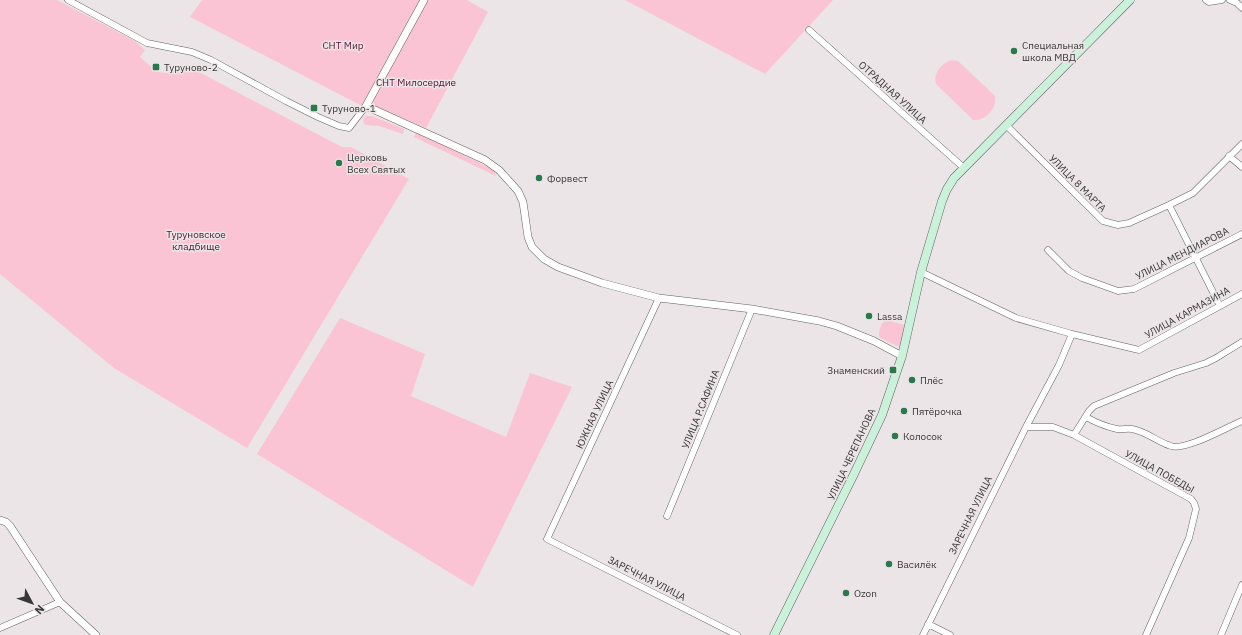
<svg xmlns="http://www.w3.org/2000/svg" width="1242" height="635" font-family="'IBM Plex Sans',sans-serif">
<rect width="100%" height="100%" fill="#ece5e7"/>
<path fill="#fac4d4" d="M0,0H57L135,41L145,50L140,57L157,72L168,73L197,71L342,147H351L409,179L247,448L114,368L0,274Z
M202,0H420L362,106L190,17Z
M426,0H467L488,12L426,128L375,106L372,99Z
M625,0H833L765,74Z
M951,60L958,61L995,96C997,108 986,121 973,120L936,84C933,73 941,64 951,60Z
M365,116H372L404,129L403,134L379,126L365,125L363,121Z
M416,132L494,170L496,176L414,137Z
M340,318L425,354L411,396L506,437L530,373L572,387L473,587L257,454Z
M887,320L904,325L906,328L902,345L897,346L879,337C879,331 880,322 887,320Z"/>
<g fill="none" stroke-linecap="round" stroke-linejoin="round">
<defs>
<path id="minor" d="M68,0L147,43L192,52L211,60L286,101L318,117L339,126L349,128L366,106
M1206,0L1209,2L1222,0
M1230,0L1237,3L1242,8
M809,30L964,168
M1006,125L1103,221L1118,225L1129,223L1169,205L1193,193L1242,144
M1229,156L1242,167
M1169,205L1220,306
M1048,250L1069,271L1082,278L1118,291L1134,289L1242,234
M921,272L1016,318L1072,334L1139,350L1242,294
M659,298L547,539L737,635
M1086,417C1095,422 1107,427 1117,429C1122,430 1127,428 1132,429C1148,432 1157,442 1171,446C1186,451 1227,427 1242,421
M1026,427H1053L1074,435L1191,499L1194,503L1196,509L1189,538L1146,635
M1074,435L1089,411L1094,406L1174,373L1206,363L1216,358L1242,342
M667,516L752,309
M928,624L950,635
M0,628L60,602
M923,635L1026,427L1059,365L1072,334
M1221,635L1242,585"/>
<path id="tertiary" d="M424,0L366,106L485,160L499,170L518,191L523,202L528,237L532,247L544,259L558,267L602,283L659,298L752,309L819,321L837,326L874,341L902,356
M0,520L6,522L10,526L60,602L96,635"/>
<path id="secondary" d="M774,635L854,474L882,415L902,356L921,272L942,201L947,189L954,178L1130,0"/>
</defs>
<use href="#minor" stroke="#655e60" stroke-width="7"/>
<use href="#tertiary" stroke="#655e60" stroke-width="8"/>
<use href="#secondary" stroke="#655e60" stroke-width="9"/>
<use href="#minor" stroke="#fff" stroke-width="6"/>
<use href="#tertiary" stroke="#fff" stroke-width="7"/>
<use href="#secondary" stroke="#caf1da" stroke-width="8"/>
</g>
<g fill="#29794a" stroke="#ece5e7" stroke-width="1.5">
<circle cx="1014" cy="51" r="4"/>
<rect x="152" y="63" width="8" height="8" rx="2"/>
<rect x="310" y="104" width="8" height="8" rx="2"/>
<circle cx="339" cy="163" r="4"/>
<circle cx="539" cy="178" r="4"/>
<circle cx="869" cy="316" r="4"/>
<rect x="889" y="366" width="8" height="8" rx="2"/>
<circle cx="912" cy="380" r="4"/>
<circle cx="904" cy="411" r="4"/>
<circle cx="895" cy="436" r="4"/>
<circle cx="889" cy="564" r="4"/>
<circle cx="846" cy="593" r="4"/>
</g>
<g text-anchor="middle" stroke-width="3" stroke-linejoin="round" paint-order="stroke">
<g font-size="10" fill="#591031" stroke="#ece5e7">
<text x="343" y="49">СНТ Мир</text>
<text x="416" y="86">СНТ Милосердие</text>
<text x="196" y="238">Туруновское<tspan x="196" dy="12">кладбище</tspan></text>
</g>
<g font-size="10" fill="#383636" stroke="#ece5e7" text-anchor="start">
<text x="1022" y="49">Специальная<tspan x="1022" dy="12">школа МВД</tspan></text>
<text x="164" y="71">Туруново-2</text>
<text x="322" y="112">Туруново-1</text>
<text x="347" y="161">Церковь<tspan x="347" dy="12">Всех Святых</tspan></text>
<text x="547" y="182">Форвест</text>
<text x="877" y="320">Lassa</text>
<text x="885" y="374" text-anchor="end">Знаменский</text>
<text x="920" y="384">Плёс</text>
<text x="912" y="415">Пятёрочка</text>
<text x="903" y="440">Колосок</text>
<text x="897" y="568">Василёк</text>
<text x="854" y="597">Ozon</text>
</g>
<g font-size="10" fill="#383636" stroke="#ece5e7">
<text transform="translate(893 92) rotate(42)" y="4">ОТРАДНАЯ УЛИЦА</text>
<text transform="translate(1078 183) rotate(45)" y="4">УЛИЦА 8 МАРТА</text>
<text transform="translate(1182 253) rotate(-27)" y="4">УЛИЦА МЕНДИАРОВА</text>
<text transform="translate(1187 312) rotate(-29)" y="4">УЛИЦА КАРМАЗИНА</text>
<text transform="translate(700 409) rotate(-68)" y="4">УЛИЦА Р.САФИНА</text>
<text transform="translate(594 414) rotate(-65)" y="4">ЮЖНАЯ УЛИЦА</text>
<text transform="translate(851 454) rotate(-65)" y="4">УЛИЦА ЧЕРЕПАНОВА</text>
<text transform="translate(1160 471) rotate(29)" y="4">УЛИЦА ПОБЕДЫ</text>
<text transform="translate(970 515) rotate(-64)" y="4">ЗАРЕЧНАЯ УЛИЦА</text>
<text transform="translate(647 578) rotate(27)" y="4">ЗАРЕЧНАЯ УЛИЦА</text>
</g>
</g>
<g transform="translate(32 603) rotate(131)" stroke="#ece5e7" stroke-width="3" paint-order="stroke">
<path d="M0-3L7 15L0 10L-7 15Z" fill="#383636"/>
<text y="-6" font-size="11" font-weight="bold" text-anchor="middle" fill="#383636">N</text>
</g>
</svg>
